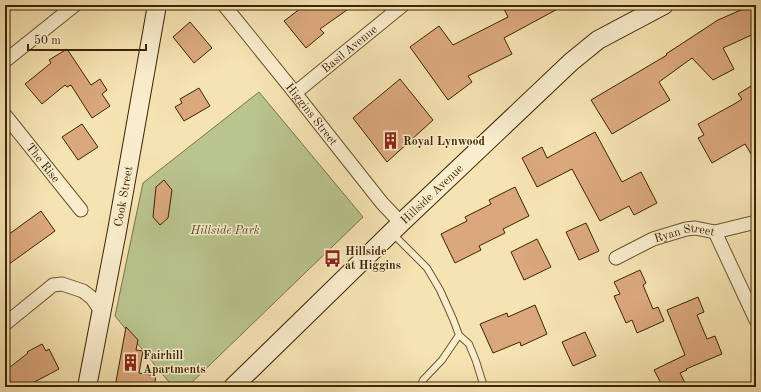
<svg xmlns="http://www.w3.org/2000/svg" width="761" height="392" font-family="'Old Standard TT',serif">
<rect width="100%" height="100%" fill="#f6e3b2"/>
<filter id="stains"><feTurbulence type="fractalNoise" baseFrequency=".005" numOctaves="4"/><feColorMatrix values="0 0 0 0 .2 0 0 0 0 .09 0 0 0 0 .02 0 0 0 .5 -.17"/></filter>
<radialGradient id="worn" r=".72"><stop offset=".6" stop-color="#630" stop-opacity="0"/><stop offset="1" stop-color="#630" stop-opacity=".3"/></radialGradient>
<path fill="#b9c48e" stroke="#7a7448" d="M259,92L363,217L187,387H173L115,316L143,183Z"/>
<path fill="#dba87d" stroke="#3c2402" d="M305,5H354L320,29L324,33L306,48L284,21Z
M502,5H565L504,38L512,54L468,76L472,82L448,100L410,47L439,26L453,45L508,17Z
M750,6L756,19V33L723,48L734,69L713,80L692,58L659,82L670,100L612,134L591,100L667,55L666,54L718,20Z
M190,22L212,48L194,63L173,37Z
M67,49L91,85L100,79L107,90L102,94L110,106L92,118L71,85L67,87L65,85L42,104L25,84L51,63L49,60Z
M400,79L433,120L387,162L353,118Z
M756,83V162L745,144L712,163L698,138L704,135L698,124L736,103L742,99L738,94Z
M199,88L210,106L184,121L175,107L182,103L180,99Z
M82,124L98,147L78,160L62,137Z
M595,132L622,182L641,172L657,203L634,215L629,206L600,221L572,169L537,187L522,158L542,147L547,158Z
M164,180L172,190L168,218L160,225L153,217L156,187Z
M515,187L529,216L503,229L505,233L479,246L481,250L455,263L441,234L467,221L465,217L491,204L489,200Z
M41,211L55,231L5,267V237Z
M586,223L599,251L579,260L566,232Z
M537,239L551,267L524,280L511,252Z
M640,270L646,283L643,285L653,309L658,307L664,321L637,333L632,320L626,323L614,296L620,294L614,282Z
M698,297L704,312L697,315L707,339L715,336L722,354L686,369L687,370L680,373L687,387H663L654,370L685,355L667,310Z
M535,305L547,334L521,346L520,342L493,353L480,324L507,313L508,317Z
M126,327L138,340L136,350L143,351L139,373L156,376L154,387H115Z
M585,332L596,356L573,366L562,342Z
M42,344L46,351L49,349L59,369L25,387H5V371L28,353L27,352Z"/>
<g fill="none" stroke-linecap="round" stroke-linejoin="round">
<defs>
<path id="service" d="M392,233L427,268L440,290L453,319L459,335L469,344L476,361L484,387
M420,387L423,380L442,360L459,335"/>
<g id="minor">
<path id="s1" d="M224,5L295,93L382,203L401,223"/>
<path d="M5,61L75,5"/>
<path id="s2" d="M295,93L403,5"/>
<path id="s3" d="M5,115L81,210"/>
<path d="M715,232L756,320"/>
<path id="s4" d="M616,258L653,239L686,229L695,228L715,232L756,222"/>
<path d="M5,324L53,285L62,284L83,291L92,298L101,311"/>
</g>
<g id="secondary">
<path id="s5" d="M87,387L117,231L157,5"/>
<path id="s6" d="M233,387L401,223L571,62L598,40L664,5"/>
</g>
</defs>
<use href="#service" stroke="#6a542e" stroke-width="8"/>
<use href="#minor" stroke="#6a542e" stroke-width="15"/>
<use href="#secondary" stroke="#3c2402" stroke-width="20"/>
<use href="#service" stroke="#f9edcd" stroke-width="6"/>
<use href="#minor" stroke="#f9edcd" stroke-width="13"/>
<use href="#secondary" stroke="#f9edcd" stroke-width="18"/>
</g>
<defs>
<symbol id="building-bare" viewBox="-9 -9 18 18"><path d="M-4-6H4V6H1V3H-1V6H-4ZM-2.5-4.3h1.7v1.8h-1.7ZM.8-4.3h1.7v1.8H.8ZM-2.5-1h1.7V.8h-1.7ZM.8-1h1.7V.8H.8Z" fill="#8f2418" stroke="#f9edcd" stroke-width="2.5" paint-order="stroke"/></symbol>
<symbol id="bus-bare" viewBox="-9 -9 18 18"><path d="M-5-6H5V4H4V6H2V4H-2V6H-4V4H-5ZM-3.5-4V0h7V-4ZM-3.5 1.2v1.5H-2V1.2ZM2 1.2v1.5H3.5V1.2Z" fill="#8f2418" stroke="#f9edcd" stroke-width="2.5" paint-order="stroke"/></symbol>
</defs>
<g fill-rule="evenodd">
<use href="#building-bare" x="378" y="128" width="25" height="25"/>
<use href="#bus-bare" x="320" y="246" width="25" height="25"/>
<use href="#building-bare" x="118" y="350" width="25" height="25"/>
</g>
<g text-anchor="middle" stroke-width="3" stroke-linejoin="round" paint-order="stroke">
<g font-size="12" fill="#3c2402" stroke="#f9edcd">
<text dy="4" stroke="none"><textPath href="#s2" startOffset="70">Basil Avenue</textPath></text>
<text dy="4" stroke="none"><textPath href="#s1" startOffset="140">Higgins Street</textPath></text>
<text dy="4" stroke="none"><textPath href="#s3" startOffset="61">The Rise</textPath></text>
<text dy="4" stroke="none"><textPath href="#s6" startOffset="277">Hillside Avenue</textPath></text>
<text dy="4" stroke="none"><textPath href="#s5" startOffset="194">Cook Street</textPath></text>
<text dy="4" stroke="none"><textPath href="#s4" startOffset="74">Ryan Street</textPath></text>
</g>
<g font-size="12" font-weight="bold" fill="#3c2402" stroke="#f9edcd" text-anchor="start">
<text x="403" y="145">Royal Lynwood</text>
<text x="345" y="255">Hillside<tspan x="345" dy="14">at Higgins</tspan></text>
<text x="143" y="359">Fairhill<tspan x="143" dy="14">Apartments</tspan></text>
</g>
<g font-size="12" font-style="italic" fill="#5b4c25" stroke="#f9edcd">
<text x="225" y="234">Hillside Park</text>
</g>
</g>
<rect width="761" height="392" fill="none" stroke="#f6e3b2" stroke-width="20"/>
<rect x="6" y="6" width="749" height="380" fill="none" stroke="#3c2402" stroke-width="2"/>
<rect x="10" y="10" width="741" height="372" fill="none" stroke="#3c2402"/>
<path d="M28 44v6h118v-6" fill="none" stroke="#3c2402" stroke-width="2"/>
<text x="34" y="44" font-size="12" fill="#3c2402" stroke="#f9edcd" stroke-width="3" paint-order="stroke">50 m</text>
<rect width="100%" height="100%" filter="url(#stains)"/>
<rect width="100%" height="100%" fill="url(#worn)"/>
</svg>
